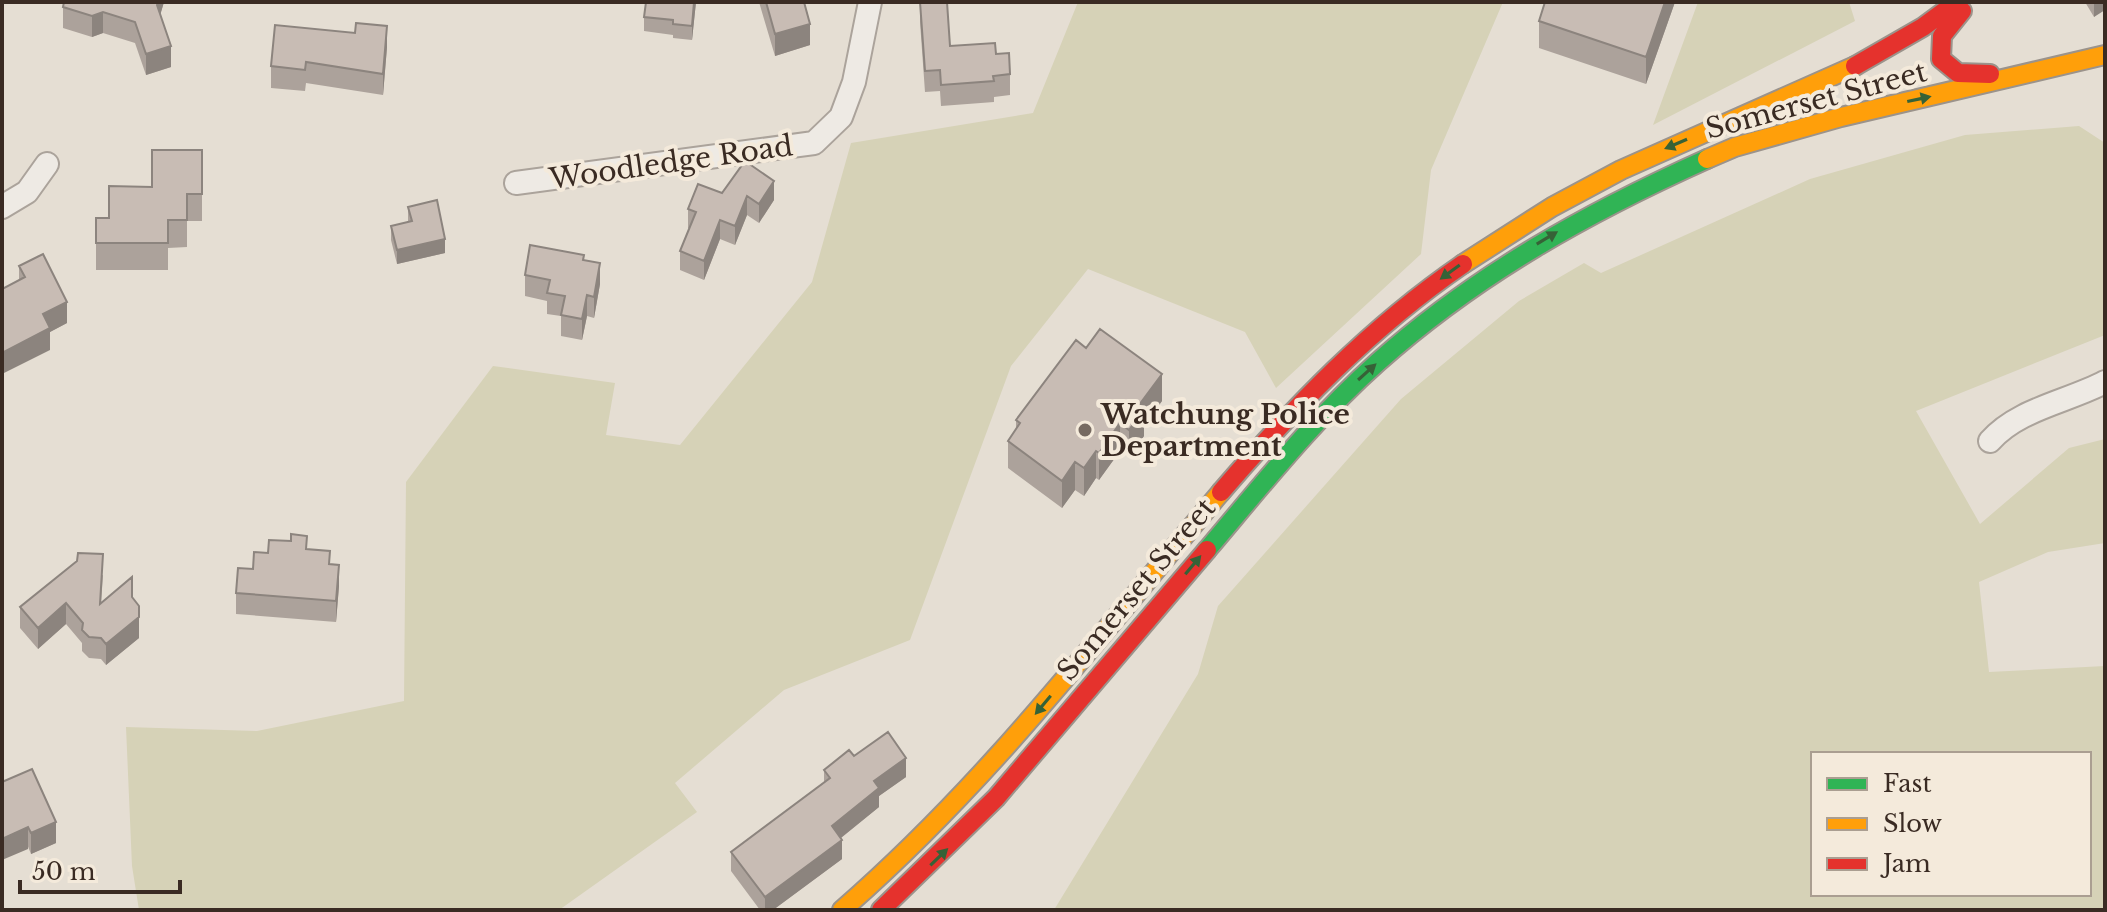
<svg xmlns="http://www.w3.org/2000/svg" width="2107" height="912" font-family="'Libre Baskerville',serif">
<rect width="100%" height="100%" fill="#e5ded3"/>
<path fill="#d6d2b7" fill-rule="evenodd" d="M1078,2H1503L1431,170L1421,254L1276,388L1245,332L1088,269L1011,366L910,640L784,690L675,783L697,812L559,910H139L132,866L126,727L257,731L404,701L406,482L493,366L615,383L606,435L680,445L812,282L851,143L1033,113Z
M1698,2H1849L1855,21L1653,125Z
M2079,126L2105,143V335L1916,411L1980,524L2069,448L2105,439V543L2048,552L1979,582L1989,672L2105,666V910H1054L1198,674L1218,606L1401,399L1519,301L1584,263L1601,273L1810,179L1965,135ZM1813,754H2089V894H1813Z"/>
<g fill="none" stroke-linecap="round" stroke-linejoin="round">
<defs>
<path id="street" d="M516,183L814,143L841,117L854,82L870,2
M2,207L27,192L47,164
M1990,441C2018,409 2067,402 2105,382"/>
<path id="fast" d="M1207,550C1262,485 1315,418 1378,362C1477,274 1587,213 1707,159"/>
<path id="slow" d="M1707,159L1735,147L1841,117L2105,55
M1463,264L1552,207L1621,170L1855,66
M842,910C986,785 1099,636 1221,492"/>
<path id="jam" d="M1962,11L1942,36L1941,59L1958,73L1990,74
M1855,66L1923,27L1957,2
M1221,492C1294,407 1371,327 1463,264
M881,910L996,798L1207,550"/>
</defs>
<use href="#street" stroke="#aba39b" stroke-width="26"/>
<use href="#fast" stroke="#9b938b" stroke-width="22"/>
<use href="#slow" stroke="#9b938b" stroke-width="22"/>
<use href="#jam" stroke="#9b938b" stroke-width="22"/>
<use href="#street" stroke="#eeeae4" stroke-width="22"/>
<use href="#fast" stroke="#30b455" stroke-width="18"/>
<use href="#slow" stroke="#ff9f0a" stroke-width="18"/>
<use href="#jam" stroke="#e5322d" stroke-width="18"/>
</g>
<path fill="#aca29b" d="M164,2L160,15L171,67L146,75L135,43L103,33L92,37L63,28V7Z
M696,2L692,40L673,38V35L644,31V17Z
M759,2H804L810,45L775,56Z
M920,2L950,46L996,54L1010,74V95L994,97V102L941,106L940,91L925,92L920,22Z
M1675,2L1646,84L1539,48V21Z
M2085,2H2105L2094,17Z
M387,47L383,95L306,83L305,91L271,88V66Z
M202,150V221H187V247L168,248V270H96V218H109Z
M745,161L774,200L759,223L747,215L735,245L720,239L704,280L680,270V251L689,228H688V209L722,193Z
M408,207L445,253L397,264L391,240V226L408,222Z
M584,260L600,284L594,318L587,316L582,340L561,336V316L547,314V301L525,296V275Z
M19,266L67,323L50,332V350L19,280Z
M1162,401L1144,425V436L1129,457L1120,451L1099,480L1096,478L1084,496L1075,490L1062,508L1008,468V441L1016,430V420Z
M307,549L330,564L339,586L336,622L236,614V593L268,553Z
M103,575L101,603L132,598L139,638L106,665L101,659L89,658L82,651V643L66,624L38,649L20,628V607Z
M854,756L906,777L879,796V807L841,838L842,859L773,910H760L731,871V852L824,783V770Z
M2,782L56,843L31,854Z"/>
<path fill="#8c847e" d="M158,2H164L157,26V5Z
M694,2H696L692,40V26Z
M1665,2H1675L1646,84V57Z
M2094,2H2105V10L2094,17Z
M103,12V33L92,37V16Z
M810,24V45L775,56V34Z
M387,26V47L383,95V74Z
M171,46V67L146,75V54Z
M774,181V200L759,223V204Z
M747,196V215L735,245V226Z
M720,220V239L704,280V261Z
M445,239V253L397,264V250Z
M600,263V284L594,318V297Z
M587,295V316L582,340V319Z
M67,302V323L50,332V350L2,374V353L43,314Z
M1162,374V401L1144,425V436L1129,457V430L1139,405Z
M1120,423V451L1099,480V453Z
M1096,451V478L1084,496V468Z
M1075,462V490L1062,508V481Z
M339,565V586L336,622V601Z
M66,603V624L38,649V628Z
M139,606V638L106,665V644Z
M906,758V777L879,796V807L832,845V826L874,781Z
M56,822V843L31,854V833Z
M28,827V849L2,860V839Z
M842,840V859L773,910H765V897Z"/>
<path fill="#c8bcb4" stroke="#8c847e" stroke-width="2" d="M64,2H158L157,5L171,46L146,54L135,22L103,12L92,16L63,7Z
M646,2H694L692,26L673,24V20L644,17Z
M766,2H804L810,24L775,34Z
M920,2H947L950,46L995,43L996,54L1009,53L1010,74L993,76L994,81L941,85L940,70L925,71Z
M1545,2H1665L1646,57L1539,21Z
M356,23L387,26L383,74L306,62L305,70L271,66L275,25L355,33Z
M152,150H202V194H187V220H168V243H96V218H109V186L152,187Z
M745,161L774,181L759,204L747,196L735,226L720,220L704,261L680,251L696,212L688,209L698,184L722,193Z
M437,200L445,239L397,250L391,226L412,221L408,207Z
M530,245L584,255L583,260L600,263L594,297L587,295L582,319L561,315L565,296L547,293L550,280L525,275Z
M43,254L67,302L43,314L50,328L2,353V289L25,277L19,266Z
M1100,329L1162,374L1139,405L1144,409L1129,430L1120,423L1099,453L1096,451L1084,468L1075,462L1062,481L1008,441L1020,423L1016,420L1076,340L1086,348Z
M291,534L307,536L306,549L330,551L329,564L339,565L336,601L236,593L238,568L253,569L254,552L268,553L269,540L291,541Z
M78,553L103,554L100,604L132,577V597L139,606V617L106,644L101,638L89,637L82,630L83,623L66,603L38,628L20,607L77,561Z
M888,732L906,758L874,781L879,788L832,826L842,840L765,897L731,852L830,778L824,770L849,750L854,756Z
M32,769L56,822L31,833L28,827L2,839V782Z"/>
<defs><path id="oneway-solid" d="M-6-.8H1V-3.2L6.5 0L1 3.2V.8H-6Z" transform="scale(2)"/></defs>
<g fill="#366237">
<use href="#oneway-solid" transform="translate(1919 99) rotate(-12)"/>
<use href="#oneway-solid" transform="translate(1676 144) rotate(157)"/>
<use href="#oneway-solid" transform="translate(1547 238) rotate(-31)"/>
<use href="#oneway-solid" transform="translate(1450 272) rotate(144)"/>
<use href="#oneway-solid" transform="translate(1367 372) rotate(-42)"/>
<use href="#oneway-solid" transform="translate(1193 565) rotate(-50)"/>
<use href="#oneway-solid" transform="translate(1043 705) rotate(130)"/>
<use href="#oneway-solid" transform="translate(939 857) rotate(-44)"/>
</g>
<circle fill="#766a61" stroke="#f4eadb" stroke-width="3" cx="1085" cy="430" r="8"/>
<g text-anchor="middle" stroke-width="8" stroke-linejoin="round" paint-order="stroke">
<g font-size="28" fill="#3a2b23" stroke="#f4eadb">
<text transform="translate(1816 100) rotate(-15)" y="10">Somerset Street</text>
<text transform="translate(671 162) rotate(-8)" y="10">Woodledge Road</text>
<text transform="translate(1136 589) rotate(-50)" y="10">Somerset Street</text>
</g>
<g font-size="28" font-weight="bold" fill="#3a2b23" stroke="#f4eadb" text-anchor="start">
<text x="1101" y="424">Watchung Police<tspan x="1101" dy="32">Department</tspan></text>
</g>
</g>
<rect width="2107" height="912" fill="none" stroke="#3a2b23" stroke-width="8"/>
<rect x="1811" y="752" width="280" height="144" fill="#f4eadb" stroke="#aa9e91" stroke-width="2"/>
<rect x="1827" y="778" width="40" height="12" fill="#30b455" stroke="#aa9e91" stroke-width="2"/>
<text x="1883" y="792" font-size="24" fill="#3a2b23">Fast</text>
<rect x="1827" y="818" width="40" height="12" fill="#ff9f0a" stroke="#aa9e91" stroke-width="2"/>
<text x="1883" y="832" font-size="24" fill="#3a2b23">Slow</text>
<rect x="1827" y="858" width="40" height="12" fill="#e5322d" stroke="#aa9e91" stroke-width="2"/>
<text x="1883" y="872" font-size="24" fill="#3a2b23">Jam</text>
<path d="M20 880v12h160v-12" fill="none" stroke="#3a2b23" stroke-width="4"/>
<text x="32" y="880" font-size="24" fill="#3a2b23" stroke="#f4eadb" stroke-width="6" paint-order="stroke">50 m</text>
</svg>
